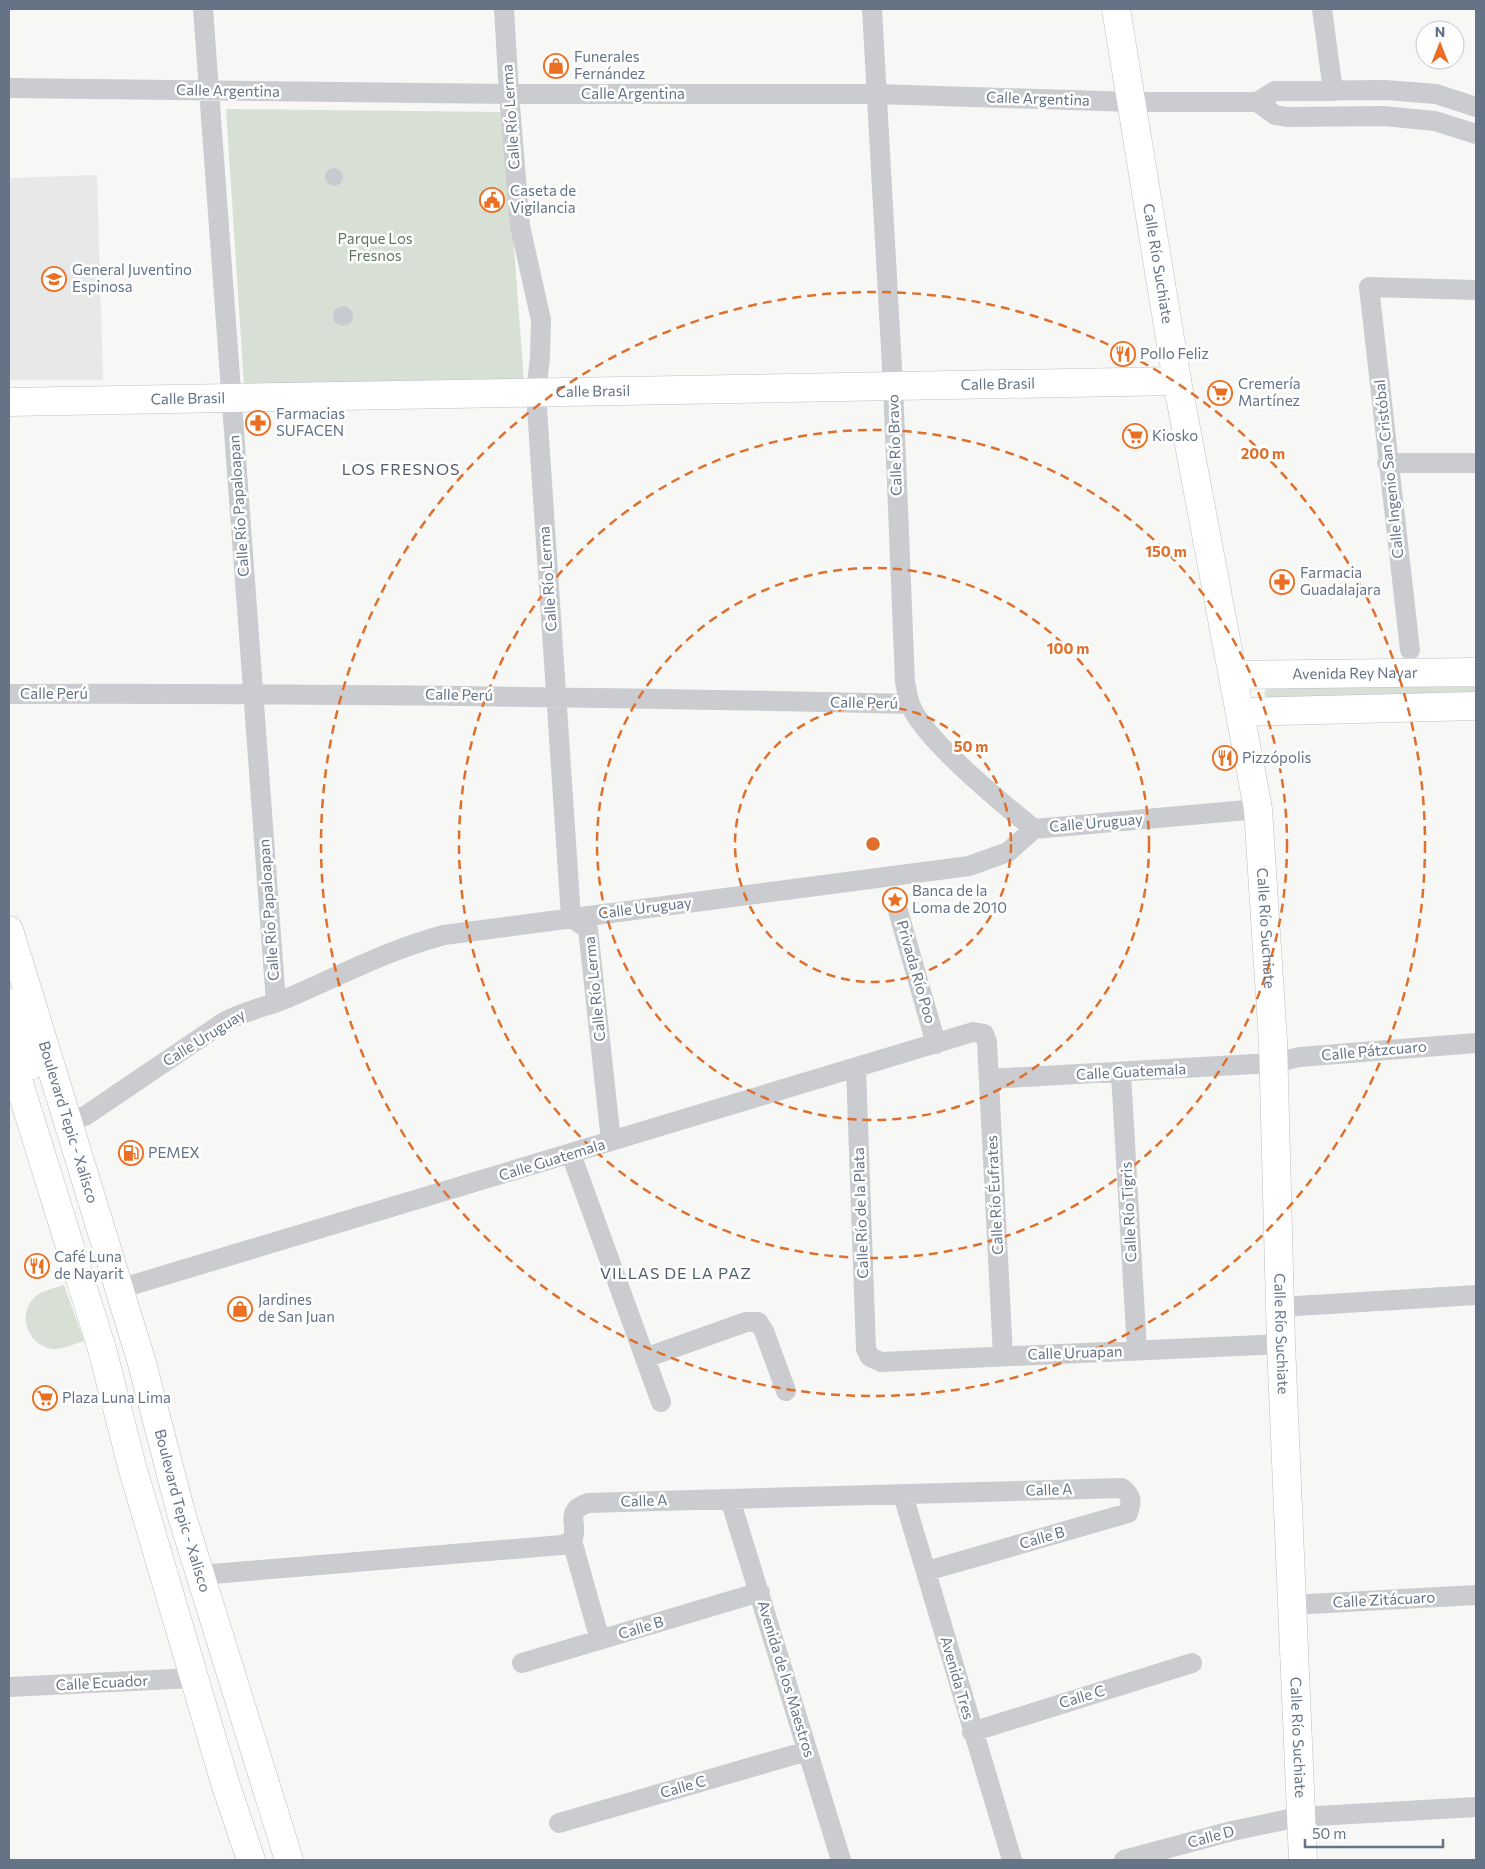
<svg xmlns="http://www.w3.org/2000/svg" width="1485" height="1869" font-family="Commissioner,sans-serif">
<rect width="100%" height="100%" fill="#f7f8f5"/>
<path fill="#e8e8e8" d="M97,175L103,380H9V178Z"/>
<path fill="#d8e0d5" d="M226,109L504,112L524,382L244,386Z
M1271,687H1475L1476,698L1267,699L1264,694L1266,689Z
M64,1285L84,1341C74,1344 64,1349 54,1349C28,1347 16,1314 35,1297C43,1290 55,1288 64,1285Z"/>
<path fill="#c4ccd2" d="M325 177a9 9 0 1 1 18 0a9 9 0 1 1-18 0Z
M333 316a10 10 0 1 1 20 0a10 10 0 1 1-20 0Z"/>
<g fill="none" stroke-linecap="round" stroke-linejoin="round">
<defs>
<g id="secondary">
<path id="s1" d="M1116,9L1177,381L1258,809L1273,1042L1281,1344L1303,1860"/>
<path id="s2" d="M9,402L1177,381"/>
<path id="s3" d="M1234,675L1476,672"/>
<path d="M1241,712L1476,706"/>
</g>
<g id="primary">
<path id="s4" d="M9,930L142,1363L181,1513L289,1860"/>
<path d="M9,1003L32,1065"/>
<path d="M9,1051L102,1349L133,1470L226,1786L251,1860"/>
</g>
</defs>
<use href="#secondary" stroke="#bcbfc4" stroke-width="29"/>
<use href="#primary" stroke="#babdc2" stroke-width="29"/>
<path stroke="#caccd0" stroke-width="20" d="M203,9L276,1003
M504,9L509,94L520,226L541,320L540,357L536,393L571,917L588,929L611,1141
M872,9L893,385L905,682C907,689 907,697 910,704C923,739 1003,804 1034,829
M1322,9L1333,91
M9,88L509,94H877L1132,102H1257L1275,91L1385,90L1436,94L1476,107
M1257,102L1275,115L1287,117L1384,116L1435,121L1476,134
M1387,463H1476
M1410,650L1369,287L1476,290
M9,694C309,693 609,697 910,704
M895,900L936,1044
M856,1068L866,1349L870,1357L881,1362L1281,1344
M1121,1074L1137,1350
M989,1079L1273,1063L1300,1057L1476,1043
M66,1120L85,1116L224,1022C246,1010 266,1007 288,998C339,976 390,949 444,935L969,866L1008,852L1034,829L1258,809
M571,1154L661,1402
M119,1289L973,1032L984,1034L987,1042L1003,1356
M1280,1307L1476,1295
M645,1358L746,1322H758L764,1331L786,1391
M903,1495L1012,1860
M730,1499L841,1860
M572,1541L600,1640
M200,1575L562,1545L572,1541C580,1524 562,1512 588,1503L1122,1488C1132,1496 1132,1501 1128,1513L927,1571
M1291,1605L1476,1595
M522,1663L760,1592
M9,1687L194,1678
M972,1732L1192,1663
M559,1823L807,1751
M1124,1860L1232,1831L1299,1817L1476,1807"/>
<use href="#secondary" stroke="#fff" stroke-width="28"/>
<use href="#primary" stroke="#fff" stroke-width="28"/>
</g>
<g fill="none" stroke="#de6f2c" stroke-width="2.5" stroke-dasharray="9 6">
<circle cx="873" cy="844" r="138"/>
<circle cx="873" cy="844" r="276"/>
<circle cx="873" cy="844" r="414"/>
<circle cx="873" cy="844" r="552"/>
</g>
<defs>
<symbol id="shop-ring" viewBox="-11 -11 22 22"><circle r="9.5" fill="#fff" stroke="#eb6f22" stroke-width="1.5"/><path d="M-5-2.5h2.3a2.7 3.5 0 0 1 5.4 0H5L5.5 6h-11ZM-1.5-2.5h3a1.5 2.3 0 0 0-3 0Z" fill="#eb6f22"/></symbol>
<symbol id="civic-ring" viewBox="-11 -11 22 22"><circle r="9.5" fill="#fff" stroke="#eb6f22" stroke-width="1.5"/><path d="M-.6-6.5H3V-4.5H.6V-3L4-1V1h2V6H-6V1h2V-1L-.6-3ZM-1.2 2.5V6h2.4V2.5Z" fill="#eb6f22"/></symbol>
<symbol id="school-ring" viewBox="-11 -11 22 22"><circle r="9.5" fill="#fff" stroke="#eb6f22" stroke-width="1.5"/><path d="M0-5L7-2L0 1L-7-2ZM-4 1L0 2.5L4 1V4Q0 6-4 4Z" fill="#eb6f22"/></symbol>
<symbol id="restaurant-ring" viewBox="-11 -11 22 22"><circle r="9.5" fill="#fff" stroke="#eb6f22" stroke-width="1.5"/><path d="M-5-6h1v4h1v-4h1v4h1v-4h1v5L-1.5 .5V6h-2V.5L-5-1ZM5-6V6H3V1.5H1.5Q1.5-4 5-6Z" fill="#eb6f22"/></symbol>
<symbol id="supermarket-ring" viewBox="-11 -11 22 22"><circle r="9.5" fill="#fff" stroke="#eb6f22" stroke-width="1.5"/><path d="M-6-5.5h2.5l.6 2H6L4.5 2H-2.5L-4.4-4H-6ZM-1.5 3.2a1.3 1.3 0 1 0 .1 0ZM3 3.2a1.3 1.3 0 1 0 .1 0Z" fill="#eb6f22"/></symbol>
<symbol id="pharmacy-ring" viewBox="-11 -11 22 22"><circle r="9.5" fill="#fff" stroke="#eb6f22" stroke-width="1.5"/><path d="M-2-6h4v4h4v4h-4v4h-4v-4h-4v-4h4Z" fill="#eb6f22"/></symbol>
<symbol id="sight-ring" viewBox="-11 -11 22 22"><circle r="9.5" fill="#fff" stroke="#eb6f22" stroke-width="1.5"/><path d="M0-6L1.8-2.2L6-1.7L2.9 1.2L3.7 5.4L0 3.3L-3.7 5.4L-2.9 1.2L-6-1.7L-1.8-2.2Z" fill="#eb6f22"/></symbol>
<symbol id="fuel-ring" viewBox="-11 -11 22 22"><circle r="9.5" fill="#fff" stroke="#eb6f22" stroke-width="1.5"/><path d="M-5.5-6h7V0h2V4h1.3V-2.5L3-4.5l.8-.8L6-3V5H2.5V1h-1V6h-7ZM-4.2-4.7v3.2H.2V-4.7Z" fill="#eb6f22"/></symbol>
</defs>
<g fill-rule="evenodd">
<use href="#shop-ring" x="542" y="52" width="28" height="28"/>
<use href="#civic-ring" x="478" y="186" width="28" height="28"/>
<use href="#school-ring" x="40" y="265" width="28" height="28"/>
<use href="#restaurant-ring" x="1109" y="340" width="28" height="28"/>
<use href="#supermarket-ring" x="1206" y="379" width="28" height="28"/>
<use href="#pharmacy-ring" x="244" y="409" width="28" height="28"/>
<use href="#supermarket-ring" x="1121" y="422" width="28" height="28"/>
<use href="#pharmacy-ring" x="1268" y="568" width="28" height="28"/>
<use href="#restaurant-ring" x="1211" y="744" width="28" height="28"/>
<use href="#sight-ring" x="881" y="886" width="28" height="28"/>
<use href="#fuel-ring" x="117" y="1139" width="28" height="28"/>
<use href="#restaurant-ring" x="23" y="1252" width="28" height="28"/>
<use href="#shop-ring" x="226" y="1295" width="28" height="28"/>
<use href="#supermarket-ring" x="31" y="1384" width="28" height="28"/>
</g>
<g text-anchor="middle" stroke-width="5" stroke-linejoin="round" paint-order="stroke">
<g font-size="15" fill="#657387" stroke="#fff" text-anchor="start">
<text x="574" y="62">Funerales<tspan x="574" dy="17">Fernández</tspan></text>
<text x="510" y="196">Caseta de<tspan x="510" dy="17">Vigilancia</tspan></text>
<text x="72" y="275">General Juventino<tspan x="72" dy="17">Espinosa</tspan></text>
<text x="1140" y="359">Pollo Feliz</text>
<text x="1238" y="389">Cremería<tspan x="1238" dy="17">Martínez</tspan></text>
<text x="276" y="419">Farmacias<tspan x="276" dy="17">SUFACEN</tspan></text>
<text x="1152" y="441">Kiosko</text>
<text x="1300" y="578">Farmacia<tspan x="1300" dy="17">Guadalajara</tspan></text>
<text x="1242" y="763">Pizzópolis</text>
<text x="912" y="896">Banca de la<tspan x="912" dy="17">Loma de 2010</tspan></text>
<text x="148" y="1158">PEMEX</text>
<text x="54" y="1262">Café Luna<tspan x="54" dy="17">de Nayarit</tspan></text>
<text x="258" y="1305">Jardines<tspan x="258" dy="17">de San Juan</tspan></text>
<text x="62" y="1403">Plaza Luna Lima</text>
</g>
<g font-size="15" fill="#657387" stroke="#fff">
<text transform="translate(228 91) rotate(1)" y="5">Calle Argentina</text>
<text x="633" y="99">Calle Argentina</text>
<text transform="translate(1038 99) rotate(2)" y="5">Calle Argentina</text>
<text transform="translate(511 117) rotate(-94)" y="5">Calle Río Lerma</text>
<text dy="5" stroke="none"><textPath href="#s1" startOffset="258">Calle Río Suchiate</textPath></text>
<text dy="5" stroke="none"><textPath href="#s2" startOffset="989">Calle Brasil</textPath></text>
<text dy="5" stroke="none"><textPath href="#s2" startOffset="584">Calle Brasil</textPath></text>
<text dy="5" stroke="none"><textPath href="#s2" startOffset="179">Calle Brasil</textPath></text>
<text transform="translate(895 445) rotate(-92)" y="5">Calle Río Bravo</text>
<text transform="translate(1389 469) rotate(-96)" y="5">Calle Ingenio San Cristóbal</text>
<text transform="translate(239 506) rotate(-94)" y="5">Calle Río Papaloapan</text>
<text transform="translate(548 579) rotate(-94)" y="5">Calle Río Lerma</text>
<text dy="5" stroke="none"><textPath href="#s3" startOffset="121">Avenida Rey Nayar</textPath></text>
<text x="54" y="699">Calle Perú</text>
<text transform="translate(459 695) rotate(1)" y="5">Calle Perú</text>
<text transform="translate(864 703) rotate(1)" y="5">Calle Perú</text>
<text transform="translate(1096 823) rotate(-5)" y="5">Calle Uruguay</text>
<text transform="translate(645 908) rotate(-7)" y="5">Calle Uruguay</text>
<text transform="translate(269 910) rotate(-94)" y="5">Calle Río Papaloapan</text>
<text dy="5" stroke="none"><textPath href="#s1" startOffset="932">Calle Río Suchiate</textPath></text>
<text transform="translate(916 972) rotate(74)" y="5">Privada Río Poo</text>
<text transform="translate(595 989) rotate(-96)" y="5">Calle Río Lerma</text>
<text transform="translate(204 1038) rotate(-32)" y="5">Calle Uruguay</text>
<text transform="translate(1374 1051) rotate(-5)" y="5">Calle Pátzcuaro</text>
<text transform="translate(1131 1072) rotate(-3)" y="5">Calle Guatemala</text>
<text dy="5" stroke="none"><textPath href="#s4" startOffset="201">Boulevard Tepic - Xalisco</textPath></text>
<text transform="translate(552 1160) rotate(-17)" y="5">Calle Guatemala</text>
<text transform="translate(995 1195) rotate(-93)" y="5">Calle Río Éufrates</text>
<text transform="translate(1129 1212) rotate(-93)" y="5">Calle Río Tigris</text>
<text transform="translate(861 1213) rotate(-92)" y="5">Calle Río de la Plata</text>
<text dy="5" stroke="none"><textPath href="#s1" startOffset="1338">Calle Río Suchiate</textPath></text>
<text transform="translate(1075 1353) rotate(-2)" y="5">Calle Uruapan</text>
<text transform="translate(1049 1490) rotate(-2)" y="5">Calle A</text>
<text transform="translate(644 1501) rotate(-2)" y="5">Calle A</text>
<text dy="5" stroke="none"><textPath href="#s4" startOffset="606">Boulevard Tepic - Xalisco</textPath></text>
<text transform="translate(1042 1538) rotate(-16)" y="5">Calle B</text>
<text transform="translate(1384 1600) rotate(-3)" y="5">Calle Zitácuaro</text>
<text transform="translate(641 1628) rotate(-17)" y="5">Calle B</text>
<text transform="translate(957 1678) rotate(74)" y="5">Avenida Tres</text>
<text transform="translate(786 1679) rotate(73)" y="5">Avenida de los Maestros</text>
<text transform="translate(102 1683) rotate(-3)" y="5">Calle Ecuador</text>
<text transform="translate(1082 1697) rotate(-17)" y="5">Calle C</text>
<text dy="5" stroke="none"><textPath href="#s1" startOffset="1742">Calle Río Suchiate</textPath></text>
<text transform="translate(683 1787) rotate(-16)" y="5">Calle C</text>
<text transform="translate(1211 1837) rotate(-15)" y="5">Calle D</text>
</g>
<g font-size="15" fill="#627961" stroke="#fff">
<text x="375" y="244">Parque Los<tspan x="375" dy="17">Fresnos</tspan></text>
</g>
<g font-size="16" letter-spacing="1" fill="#545d6c" stroke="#fff">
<text x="401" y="475">LOS FRESNOS</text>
<text x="676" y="1279">VILLAS DE LA PAZ</text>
</g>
</g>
<circle cx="873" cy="844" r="8" fill="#de6f2c" stroke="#fff" stroke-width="2.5"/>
<g font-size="15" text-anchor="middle" font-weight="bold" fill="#de6f2c" stroke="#fff" stroke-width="5" stroke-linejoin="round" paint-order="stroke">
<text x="1263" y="459">200 m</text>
<text x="1166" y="557">150 m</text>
<text x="1068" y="654">100 m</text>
<text x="971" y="752">50 m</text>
</g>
<rect width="1485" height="1869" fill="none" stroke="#657387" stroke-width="20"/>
<g transform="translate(1440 45)"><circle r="24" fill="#ffffff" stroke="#c1c7cf"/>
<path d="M0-4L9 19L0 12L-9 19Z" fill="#eb6f22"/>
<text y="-8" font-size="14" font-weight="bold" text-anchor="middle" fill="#657387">N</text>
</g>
<path d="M1305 1839v8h138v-8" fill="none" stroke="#657387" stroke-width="2.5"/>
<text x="1312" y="1839" font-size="15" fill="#657387" stroke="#ffffff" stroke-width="4" paint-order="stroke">50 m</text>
</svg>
